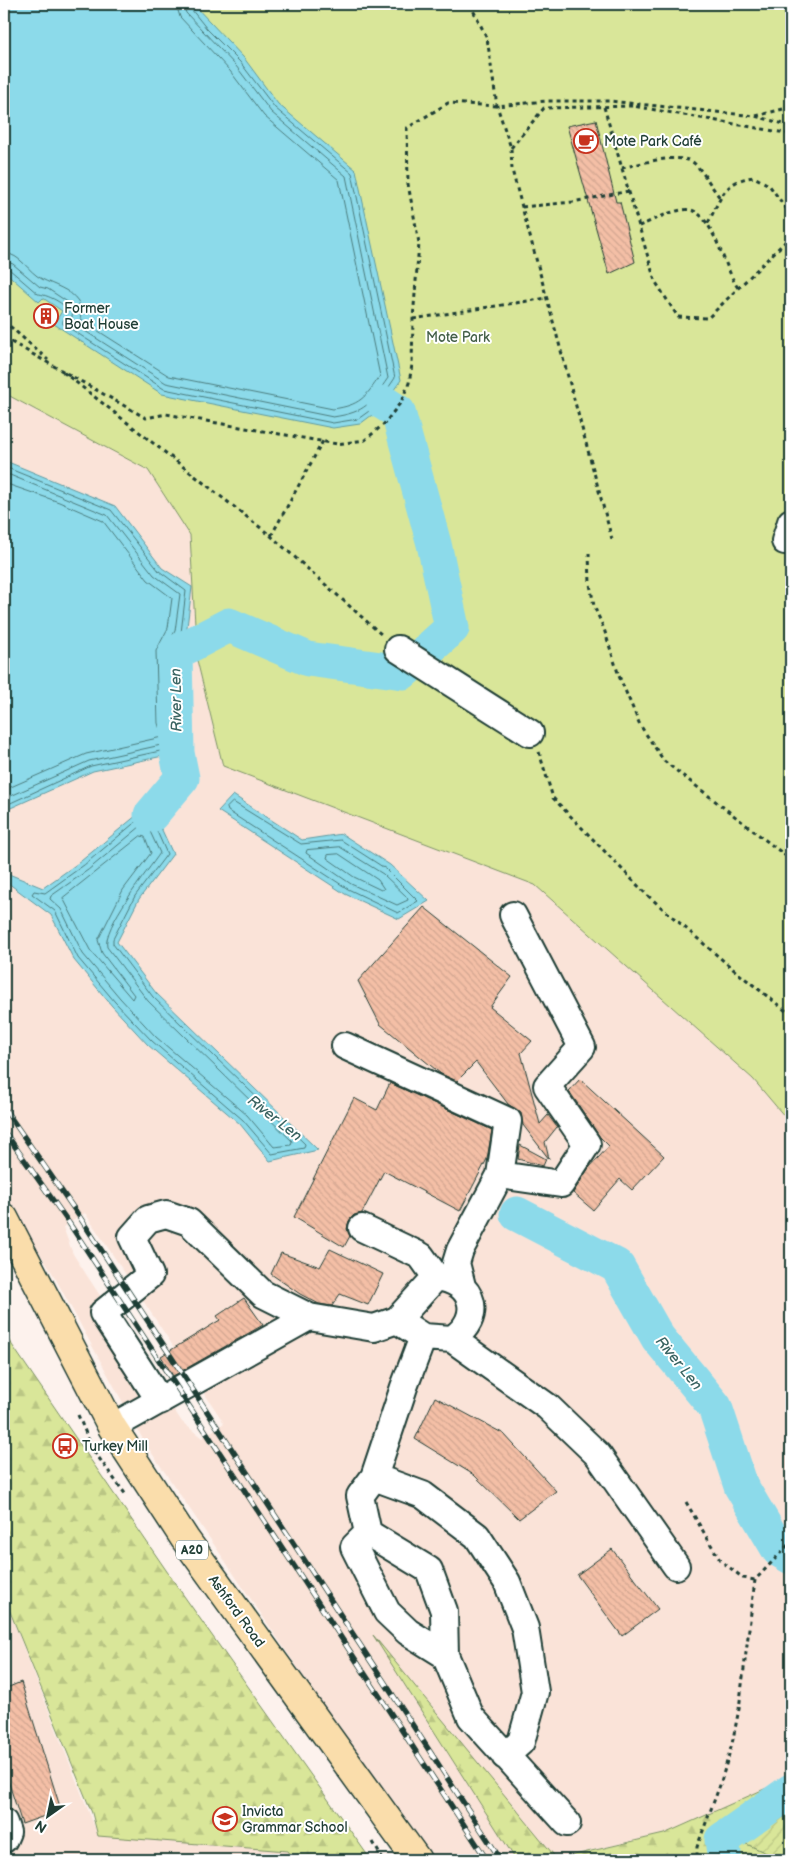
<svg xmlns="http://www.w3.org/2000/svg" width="795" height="1864" font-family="'Balsamiq Sans',sans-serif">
<defs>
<pattern id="forest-firs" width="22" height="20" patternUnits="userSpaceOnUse" patternTransform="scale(1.25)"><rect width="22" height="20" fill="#d9e699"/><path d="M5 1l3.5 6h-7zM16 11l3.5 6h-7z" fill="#bac684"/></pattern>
<pattern id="garden-furrows" width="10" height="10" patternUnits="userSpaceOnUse" patternTransform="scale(1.25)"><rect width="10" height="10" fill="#d9e699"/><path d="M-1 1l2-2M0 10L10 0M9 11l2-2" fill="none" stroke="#bac684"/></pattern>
<pattern id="building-back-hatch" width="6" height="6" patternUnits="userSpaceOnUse" patternTransform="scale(1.25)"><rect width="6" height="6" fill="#f4bfa6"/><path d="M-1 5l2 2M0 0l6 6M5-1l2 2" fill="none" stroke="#d1a590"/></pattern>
</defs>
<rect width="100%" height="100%" fill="#fdf2ed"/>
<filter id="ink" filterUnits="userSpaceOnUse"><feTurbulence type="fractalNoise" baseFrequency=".02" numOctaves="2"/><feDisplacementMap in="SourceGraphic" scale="10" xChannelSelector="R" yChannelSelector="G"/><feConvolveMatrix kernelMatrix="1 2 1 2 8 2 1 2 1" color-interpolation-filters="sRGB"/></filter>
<g filter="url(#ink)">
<path fill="#fae3d8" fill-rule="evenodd" d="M4,393L148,470L190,535L197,660L223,766L535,885L753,1079L791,1124V1777L664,1834L557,1858L558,1860H428L145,1443L53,1274L4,1198ZM85,1213L224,1423L202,1438L182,1422L73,1254L63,1227Z
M4,1598L98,1835L288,1851L294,1860H4Z"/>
<path fill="url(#forest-firs)" stroke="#7c9266" d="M4,1325L12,1345L179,1589L371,1860H294L287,1851L98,1836L92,1813L4,1597Z
M373,1635L557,1859L664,1834L791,1777V1813L740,1841L782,1860H516Z"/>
<path fill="#d9e699" stroke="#7c9266" d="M4,4H791V1124L753,1079L535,885L223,766L197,660L190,535L148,470L4,393Z"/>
<path fill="url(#garden-furrows)" stroke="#7c9266" d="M791,1813V1860H782L740,1841Z"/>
<path fill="#8cdaea" stroke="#609ba1" d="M4,4H193L244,58L278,104L356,170L401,380L380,409L360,424L333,428L162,394L54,324L62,311L43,298L39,302L4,271Z
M8,462L115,506L162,568L192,587L186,635L175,653L177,722L186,739L177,753L93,771L4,811V466Z
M182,778L193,784L156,817L173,854L139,899L117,942L156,993L318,1150L270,1161L240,1124L148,1045L112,1006L74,960L51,915L4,880V872L43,888L81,861Z
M233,795L302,840L342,834L390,865L429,901L399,919L345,894L218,811Z"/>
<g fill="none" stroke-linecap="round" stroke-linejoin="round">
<path stroke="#4b7c7d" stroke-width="1" d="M4,253C21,254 28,272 42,279C53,285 70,289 78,301C81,307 80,313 81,320L169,376L333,409C360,405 365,398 380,376L339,180L264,116L230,71L180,17L176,4
M4,261L13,264L40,287L48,289L69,303L73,310L71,322L166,383L333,417C366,412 370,404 388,378L346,176L271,112L236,66L186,13L183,4
M4,267L9,269L38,294C45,294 69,304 67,313C66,318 62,319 63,324L164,389L333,423L358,419L376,406L395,378L352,173L275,108L240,62L207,29L191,9L189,4
M4,469H10L111,510L159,571L186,591L181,633L170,653L172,722L180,738L174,748L91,766L4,806
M4,475H10L107,515L154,575L180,594L175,631L163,653L165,723L173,738L170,743L89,761L4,799
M4,483L59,502L103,521L148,580L172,598L168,628L156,651L158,723L162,737L86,754L4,790
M233,802L301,844L341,840L386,869L418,901L398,913L348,889L228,811L227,808Z
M148,812L152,813V820L167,854L135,896L113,939V944L153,997L305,1144L304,1148L272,1154L243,1120L152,1041L115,1002L78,958L55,911L32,894L34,891L45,893L84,865Z
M144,824L147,825L160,853C148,871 102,927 107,947L148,1001L292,1141L291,1145L274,1147L247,1115L156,1037L120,998L83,954L61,909L50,899L51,896L88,870Z
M141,836L145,837L151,853L123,890L98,940L102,953L134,995L132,999L90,950L63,898Z
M340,847L383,874L407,897L408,900L397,905L351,884L306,853L307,850Z
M339,854L378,880L384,889L381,890L354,877L327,858L328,855Z"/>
<path stroke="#8cdaea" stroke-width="35" d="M151,815L182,778L177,753L175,653L229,625L308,659L403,672L452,628L434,544L398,412L384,403
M517,1214L617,1266L658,1338L715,1407L741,1486L779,1550L791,1557
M725,1860L722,1840L791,1791"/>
</g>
<path fill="url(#building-back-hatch)" stroke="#1f3d34" d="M596,120L616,202H620L635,262L609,274L567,126Z
M424,907L512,977L490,1007L532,1041L521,1053L540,1124L548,1115L557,1127L545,1142L549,1159L523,1125L521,1113L508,1104L476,1062L457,1081L441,1074L380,1024L358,981Z
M580,1079L664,1156L632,1190L620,1179L593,1210L573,1193L588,1169L609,1146L600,1137L569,1091Z
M390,1083L492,1130L487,1159L460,1211L384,1171L362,1213L354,1215L349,1221L347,1229L350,1236L344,1247L294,1217L354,1098L377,1110Z
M520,1145L546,1159L543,1166L518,1159Z
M330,1249L383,1274L368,1305L340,1294L332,1306L319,1304L300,1294L271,1274L281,1253L320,1267Z
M244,1298L263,1325L173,1376L161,1356L220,1320L217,1316Z
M435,1397L504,1434L556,1491L519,1519L474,1475L415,1439Z
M612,1549L658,1609L622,1636L577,1575Z
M21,1682L61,1810L22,1824L4,1768V1689Z"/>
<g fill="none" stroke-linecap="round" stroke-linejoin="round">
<defs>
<path id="minor" d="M785,541L791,522
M398,649L530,733
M345,1046L508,1121L500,1175
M362,1228L421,1256L436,1277C475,1281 484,1318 452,1339L423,1337L397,1320L436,1277
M462,1286L456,1263L460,1250L500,1175L561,1184L587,1144L547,1086L582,1047L513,915
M423,1337L404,1387L374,1477L360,1496L368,1533L429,1570L444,1611L445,1655L471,1717L567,1823
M452,1339L548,1407L598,1455L676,1566
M160,1401L103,1313L150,1275L132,1237L148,1219L166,1214L189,1222L263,1294L309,1317
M112,1427L309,1317L374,1328L397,1320
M374,1477L423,1495L477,1536L507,1582L525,1628L535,1692L521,1742L505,1756
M368,1533L354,1547L387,1612L408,1632L445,1655
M4,1823L7,1832L4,1839"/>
<path id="major" d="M4,1218L112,1427L185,1539L417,1860"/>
</defs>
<use href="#minor" stroke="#1f3d34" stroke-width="30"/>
<use href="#major" stroke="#1f3d34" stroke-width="31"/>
<path stroke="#1f3d34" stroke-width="3" stroke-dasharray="4 4" stroke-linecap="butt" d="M470,4L487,38L497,106L511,148L512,170L612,539
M604,107L655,281L678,317L708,318L791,236
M756,116L791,107
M511,148L544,108L633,106L791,134
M622,168C639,164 681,151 695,164C705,174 712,188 721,199
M522,207L573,202L629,191
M708,223C720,200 724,180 754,177L769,185L791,215
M639,226C653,221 676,207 691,210C713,215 725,270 738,288
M413,319L547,298
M4,321L48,360
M4,338L146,418L166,414L337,444L365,440L384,424L401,402L409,383L412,365L413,319L419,243L408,184L407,128L448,103L497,106L546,101H609L755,116L791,126
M63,372L271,536L382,635
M271,536L323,441
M589,553L590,584L594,606L604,629L619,676L640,725L664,761L791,860
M539,752L553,798L646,894L733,969L791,1015
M78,1415L93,1450L126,1495
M686,1502L720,1560L743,1578L755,1580
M373,1842L383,1860
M705,1860L697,1855V1847L720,1785L732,1744L739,1709L755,1580L791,1542"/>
<use href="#minor" stroke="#fff" stroke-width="26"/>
<use href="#major" stroke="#faddab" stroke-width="28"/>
<defs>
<path id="rail" d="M4,1108L79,1216L501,1860
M4,1131L69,1223L487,1860"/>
</defs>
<use href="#rail" stroke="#1f3d34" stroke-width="5.5"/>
<use href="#rail" stroke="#fff" stroke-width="4" stroke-dasharray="11" stroke-linecap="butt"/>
</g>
</g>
<defs>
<symbol id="cafe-ring" viewBox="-11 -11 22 22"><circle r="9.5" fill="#fff" stroke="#c8321e" stroke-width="1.5"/><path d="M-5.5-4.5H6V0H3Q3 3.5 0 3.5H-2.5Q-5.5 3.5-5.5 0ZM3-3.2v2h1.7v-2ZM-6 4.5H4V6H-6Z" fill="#c8321e"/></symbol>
<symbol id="building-ring" viewBox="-11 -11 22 22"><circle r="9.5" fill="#fff" stroke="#c8321e" stroke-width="1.5"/><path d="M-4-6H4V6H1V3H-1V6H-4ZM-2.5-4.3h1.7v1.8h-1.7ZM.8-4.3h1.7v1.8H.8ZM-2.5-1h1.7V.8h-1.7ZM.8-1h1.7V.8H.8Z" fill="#c8321e"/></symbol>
<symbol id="bus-ring" viewBox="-11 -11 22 22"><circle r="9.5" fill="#fff" stroke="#c8321e" stroke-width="1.5"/><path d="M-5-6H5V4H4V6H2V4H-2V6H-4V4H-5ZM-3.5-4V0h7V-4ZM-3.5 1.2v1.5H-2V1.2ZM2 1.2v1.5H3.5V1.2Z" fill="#c8321e"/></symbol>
<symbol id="school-ring" viewBox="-11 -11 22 22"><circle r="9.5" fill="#fff" stroke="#c8321e" stroke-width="1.5"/><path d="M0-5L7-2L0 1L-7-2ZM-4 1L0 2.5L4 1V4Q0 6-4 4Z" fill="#c8321e"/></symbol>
</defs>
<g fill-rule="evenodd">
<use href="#cafe-ring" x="572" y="127" width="28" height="28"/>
<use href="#building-ring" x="32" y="302" width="28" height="28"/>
<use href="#bus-ring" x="51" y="1432" width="28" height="28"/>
<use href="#school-ring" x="211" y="1805" width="28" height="28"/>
</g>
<g text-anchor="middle" stroke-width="4" stroke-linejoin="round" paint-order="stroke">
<rect fill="#fff" stroke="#627771" stroke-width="1" x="176" y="1540.5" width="32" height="19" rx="4"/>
<g font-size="12" font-weight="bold" fill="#1f3d34">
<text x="192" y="1554">A20</text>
</g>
<g font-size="14" fill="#1f3d34" stroke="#fff" text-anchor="start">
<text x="604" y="146">Mote Park Café</text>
<text x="64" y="313">Former<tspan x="64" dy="16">Boat House</tspan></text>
<text x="82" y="1451">Turkey Mill</text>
<text x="242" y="1816">Invicta<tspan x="242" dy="16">Grammar School</tspan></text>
</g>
<g font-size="14" fill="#445f48" stroke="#fff">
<text x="458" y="342">Mote Park</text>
</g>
<g font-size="14" fill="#1f3d34" stroke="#fff">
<text transform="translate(237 1611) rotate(54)" y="5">Ashford Road</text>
</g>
<g font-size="15" font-style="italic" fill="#3a6462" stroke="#fff">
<text transform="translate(176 700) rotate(-91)" y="5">River Len</text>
<text transform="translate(275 1118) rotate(38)" y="5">River Len</text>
<text transform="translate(679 1363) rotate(51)" y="5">River Len</text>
</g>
</g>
<rect width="795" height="1864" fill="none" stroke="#fff" stroke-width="20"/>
<rect x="10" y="10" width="775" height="1844" fill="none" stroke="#1f3d34" stroke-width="2" filter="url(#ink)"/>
<g transform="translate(48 1816) rotate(213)" stroke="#ffffff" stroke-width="4" paint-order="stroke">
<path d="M0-4L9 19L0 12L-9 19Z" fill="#1f3d34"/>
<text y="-8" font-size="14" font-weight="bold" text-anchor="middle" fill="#1f3d34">N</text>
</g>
</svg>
